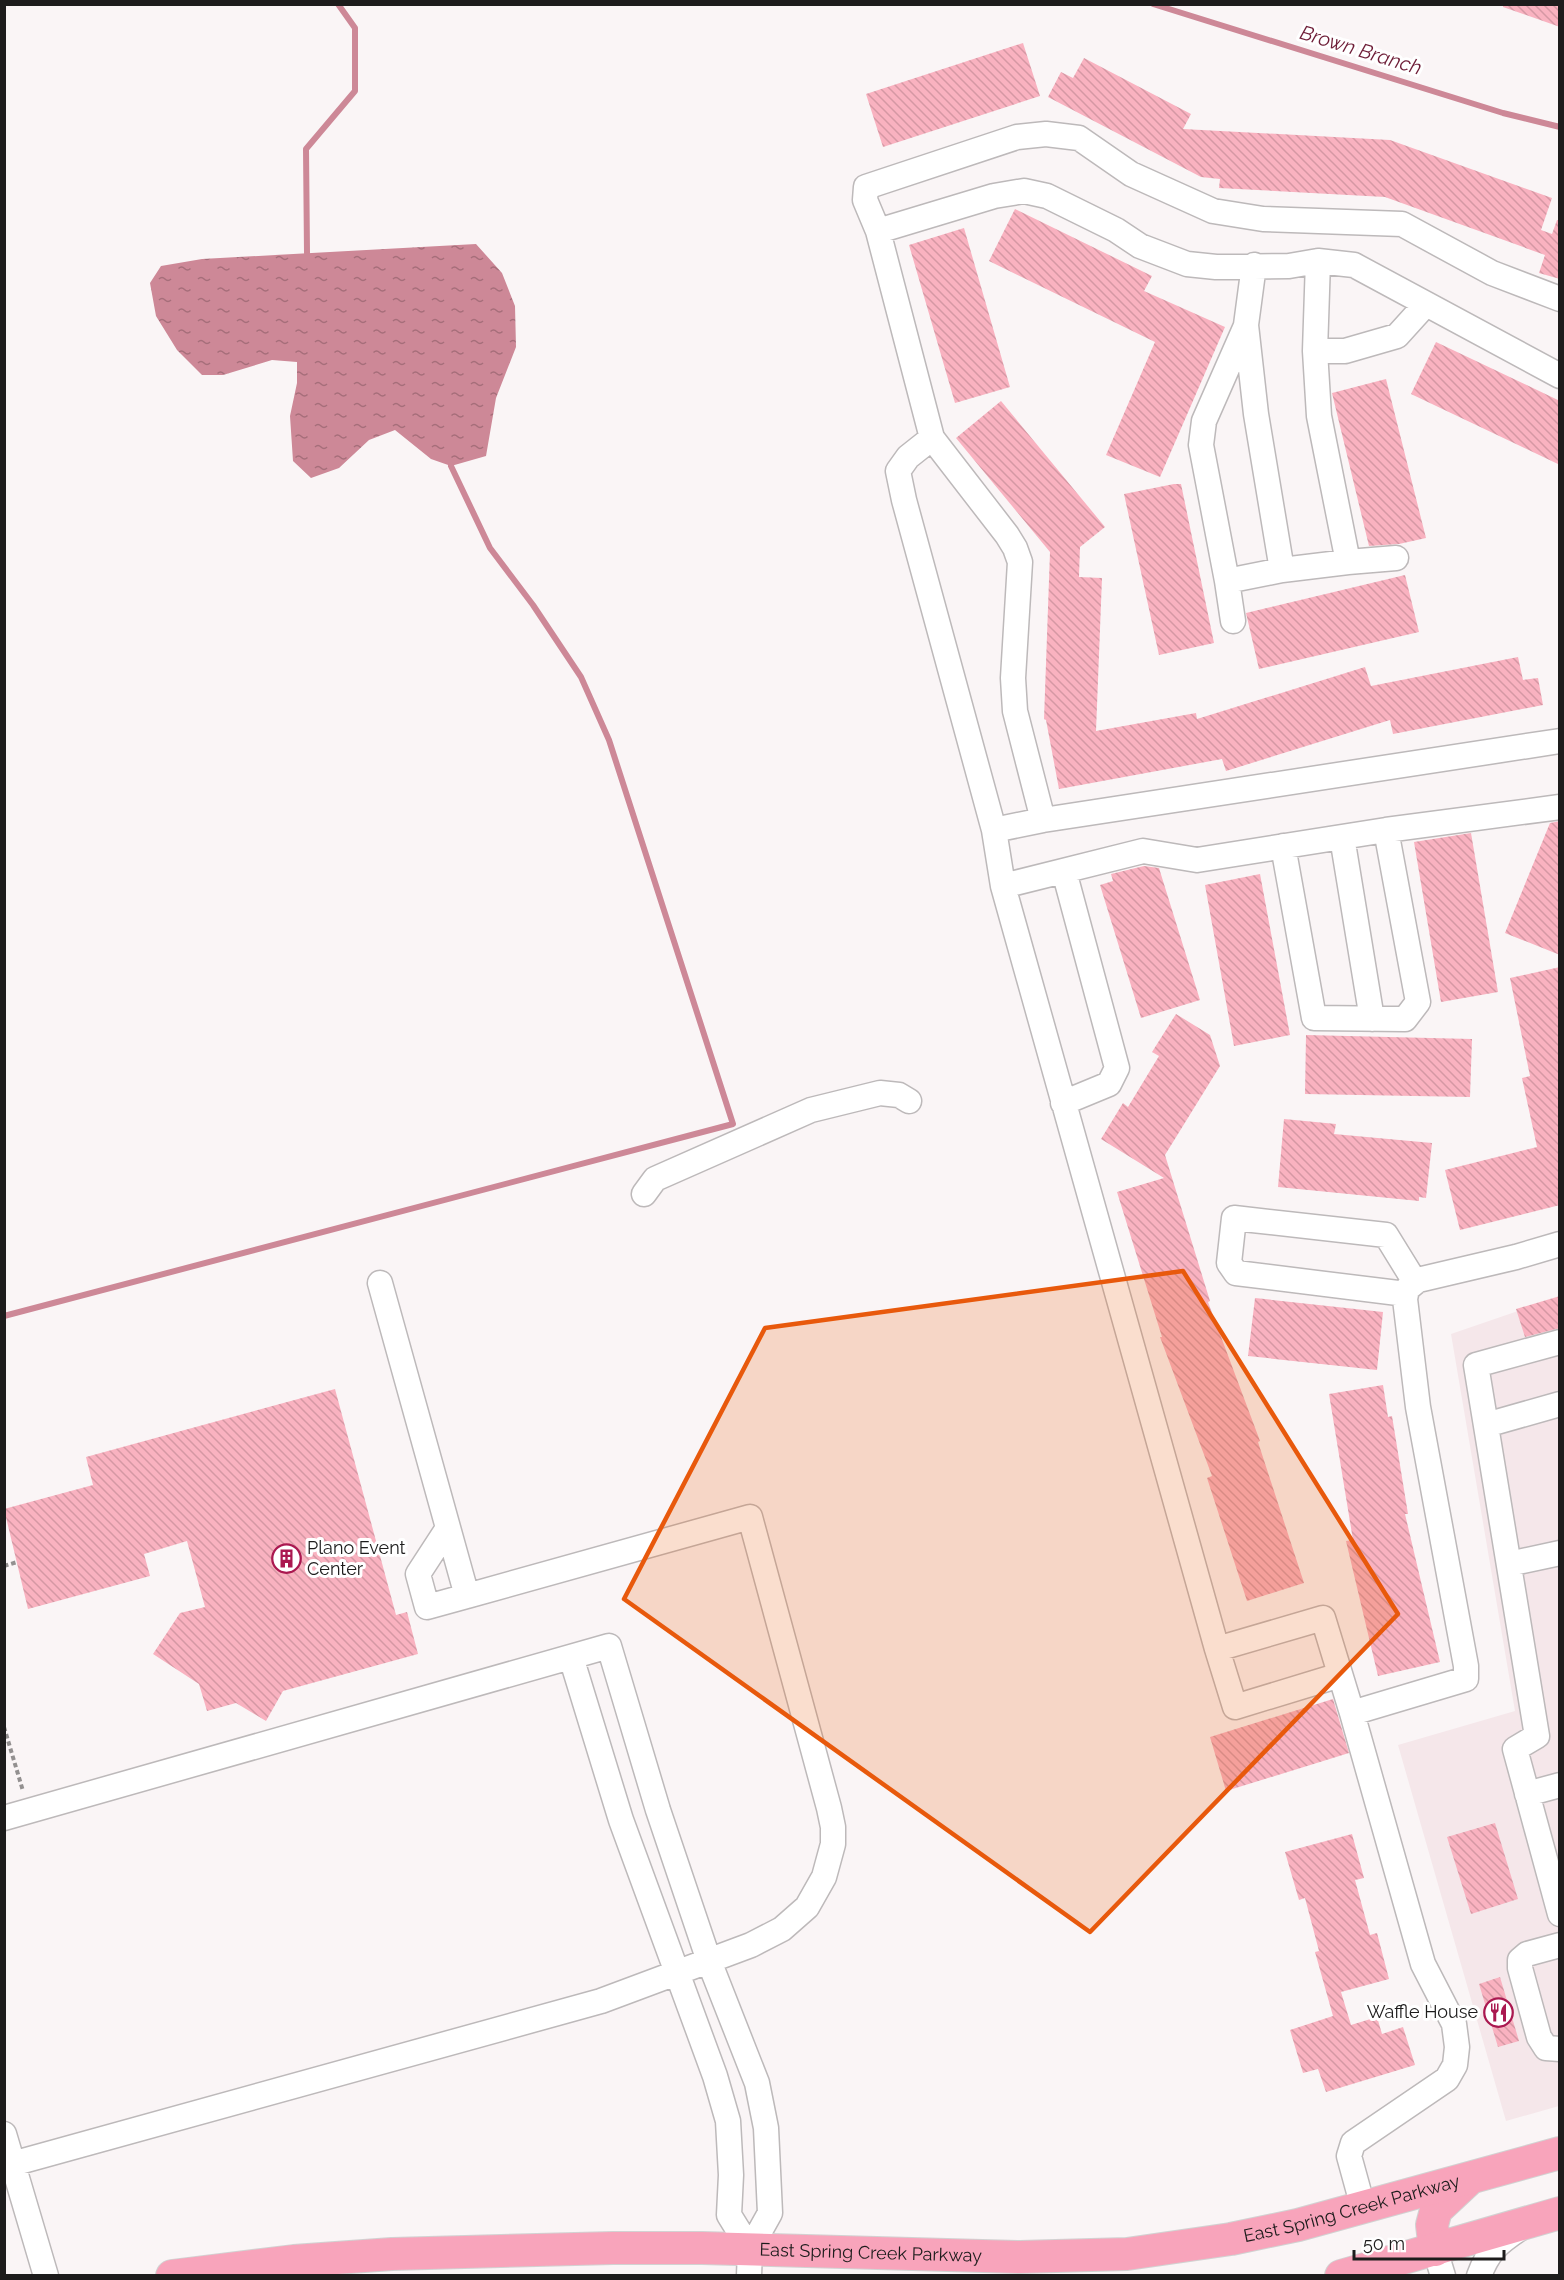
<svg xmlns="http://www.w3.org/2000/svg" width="1564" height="2280" font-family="Raleway,sans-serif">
<defs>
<pattern id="water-ripples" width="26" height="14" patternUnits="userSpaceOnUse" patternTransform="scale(1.5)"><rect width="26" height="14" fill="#cd8897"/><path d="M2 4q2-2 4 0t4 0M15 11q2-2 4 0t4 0" fill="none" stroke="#a66e7a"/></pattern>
<pattern id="building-back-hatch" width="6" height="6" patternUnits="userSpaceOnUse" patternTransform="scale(1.5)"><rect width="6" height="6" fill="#f9b2c0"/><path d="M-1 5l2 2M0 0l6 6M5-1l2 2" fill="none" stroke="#d598a4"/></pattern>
</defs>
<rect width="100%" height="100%" fill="#faf5f6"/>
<path fill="#f5e7ea" d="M1559,1297V2106L1506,2121L1398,1745L1515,1711L1451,1334Z"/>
<path fill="url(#water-ripples)" d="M476,244L502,273L515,306L516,347L496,398L486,456L451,466L431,459L395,430L369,440L339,468L311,478L293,461L290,416L297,383V362L272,360L223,375H202L177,350L156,316L150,283L161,266L202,259Z"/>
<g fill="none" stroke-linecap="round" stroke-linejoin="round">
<path stroke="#cd8897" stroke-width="6" d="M1153,4L1503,113L1560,127
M307,253L306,149L355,91V28L338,4
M4,1316L733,1124L609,740L581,677L533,605L490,548L451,466"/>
</g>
<path fill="url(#building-back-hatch)" d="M1503,4H1552L1560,7V27L1503,7Z
M1023,43L1040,96L883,147L866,94Z
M1084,58L1191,114L1183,129L1390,140L1552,198L1541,230L1552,234L1557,220H1560V279L1539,273L1545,255L1385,197L1219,188L1220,179L1201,177L1048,97L1061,72L1073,78Z
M1015,209L1152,276L1144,291L1225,327L1160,477L1106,455L1155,342L989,261Z
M964,228L1010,387L955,403L909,245Z
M1436,342L1560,401V465L1411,394Z
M1386,379L1426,538L1399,544L1369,546L1332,393Z
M1001,401L1105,527L1080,547L1079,577L1102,578L1096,731L1196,713L1197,719L1365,667L1371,686L1518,657L1523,680L1538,678L1543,705L1393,734L1390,720L1226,771L1222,759L1059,789L1046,720L1044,719L1050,552L956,438Z
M1174,484H1181L1214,643L1159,655L1124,494Z
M1405,575L1419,632L1259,669L1246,613Z
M1560,821V955L1505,933L1550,823Z
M1471,833L1498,992L1441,1002L1414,842Z
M1144,866L1159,868L1200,1000L1141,1018L1100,885L1113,881L1111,874Z
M1260,874L1290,1035L1234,1046L1205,885Z
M1560,967V1205L1460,1230L1445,1170L1537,1147L1522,1078L1530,1076L1510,978Z
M1176,1014L1210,1035L1220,1066L1165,1155L1210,1301L1208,1302L1260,1441L1258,1442L1304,1583L1247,1601L1207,1478L1212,1476L1160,1337H1162L1117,1192L1164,1178L1101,1139L1123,1103L1128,1107L1159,1056L1152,1052Z
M1306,1035L1472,1039L1470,1097L1305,1094Z
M1284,1119L1336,1124L1334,1134L1432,1143L1426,1198L1419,1197V1201L1278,1187Z
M1560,1296V1328L1525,1337L1516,1309Z
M1255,1298L1383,1312L1377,1370L1248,1356Z
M1383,1385L1388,1417L1392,1416L1408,1514H1405L1440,1662L1378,1676L1346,1541L1353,1540L1329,1394Z
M335,1389L396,1615L407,1612L418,1654L283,1691L266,1721L236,1703L207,1711L199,1684L153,1654L180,1613L205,1607L187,1541L144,1554L150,1576L28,1609L4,1509L93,1485L86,1457Z
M1333,1699L1349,1753L1226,1791L1210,1737Z
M1495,1823L1518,1899L1471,1914L1447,1837Z
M1352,1834L1364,1878L1355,1880L1370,1935L1377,1933L1389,1979L1341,1992L1351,2025L1377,2017L1382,2034L1403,2027L1415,2065L1326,2092L1318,2069L1303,2073L1290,2030L1333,2016L1315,1952L1319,1951L1305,1898L1299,1900L1285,1852Z
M1500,1977L1519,2041L1498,2047L1479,1984Z"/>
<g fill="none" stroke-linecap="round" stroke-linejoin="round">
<defs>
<path id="minor" d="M878,231L994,196L1024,191L1047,196L1116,230L1140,246L1187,264L1216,267L1289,266L1318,261L1354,265L1560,376
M1254,265L1246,325L1256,414L1282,570L1348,562L1319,416L1315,351L1318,261
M1245,328L1204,421L1201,445L1227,581L1282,570
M1315,351H1345L1397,336L1426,304
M932,438L908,457L898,471L904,500L994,830L1003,886L1217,1649L1323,1618L1352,1713L1466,1679V1666L1418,1407L1405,1299L1407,1289L1418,1280L1516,1257L1560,1244
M1348,562L1396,558
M1227,581L1233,621
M1043,820L1015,711L1013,678L1020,562L1015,548L1007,535L932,438L878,231L865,200L866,187L1017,137L1046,134L1079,138L1131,174L1213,211L1263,219L1402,224L1492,273L1560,299
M994,830L1043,820L1560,741
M1342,837L1372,1019
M1283,846L1314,1018L1405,1019L1418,1002L1386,830
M1003,886L1143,851L1197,860L1386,830L1560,807
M1063,1103L1109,1084L1117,1068L1064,871
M644,1194L655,1179L811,1110L880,1093L899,1095L909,1101
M1406,1294L1236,1273L1229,1263L1234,1218L1386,1235L1415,1282
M1560,1342L1476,1365L1537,1736L1515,1749L1560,1914
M1486,1425L1560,1404
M448,1528L418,1574L427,1607L467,1596
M1509,1564L1560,1553
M1217,1649L1235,1707L1340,1675
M571,1657L621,1820L715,2076L728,2121L731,2175L729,2215L750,2249
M1352,1713L1423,1964L1454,2024L1457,2047L1455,2065L1447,2079L1353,2143L1349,2156L1363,2207
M1527,1794L1560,1785
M4,1818L609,1646L658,1810L709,1961L757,2083L766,2128L770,2213L750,2249L749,2276
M1560,1945L1527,1954L1520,1960V1968L1539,2037L1546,2048L1560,2049
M4,2134L46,2276
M12,2164L601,2001L751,1945L782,1929L807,1907L824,1877L833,1844V1827L829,1808L750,1517L467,1596L380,1283
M1435,2250L1443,2276
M1479,2276C1488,2251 1498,2243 1519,2229"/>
<g id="major">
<path d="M1435,2250L1432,2225L1436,2210L1467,2181"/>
<path id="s1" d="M172,2276L294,2261L392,2254L613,2248H702L1020,2257L1127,2254L1231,2239L1298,2225L1560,2153"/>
<path d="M1341,2276L1560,2213"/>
</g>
</defs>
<use href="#minor" stroke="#bdb9ba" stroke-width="27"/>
<use href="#major" stroke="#d2d2d2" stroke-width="34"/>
<path stroke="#939090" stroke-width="4" stroke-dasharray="4.5 3" stroke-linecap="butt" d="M4,1566L17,1562
M4,1727L23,1791"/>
<use href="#minor" stroke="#fff" stroke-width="24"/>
<use href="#major" stroke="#f8a4bb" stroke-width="32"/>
</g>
<path fill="#e8590c" fill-opacity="0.2" stroke="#e8590c" stroke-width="4.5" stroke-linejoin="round" d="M1183,1271L1398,1614L1090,1932L624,1599L765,1328Z"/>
<defs>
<symbol id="building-ring" viewBox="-11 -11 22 22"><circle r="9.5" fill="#fff" stroke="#aa1850" stroke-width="1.5"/><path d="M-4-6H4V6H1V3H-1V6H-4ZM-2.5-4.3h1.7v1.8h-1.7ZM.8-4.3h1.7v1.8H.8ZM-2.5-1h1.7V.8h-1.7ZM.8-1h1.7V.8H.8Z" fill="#aa1850"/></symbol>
<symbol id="restaurant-ring" viewBox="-11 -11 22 22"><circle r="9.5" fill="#fff" stroke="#aa1850" stroke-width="1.5"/><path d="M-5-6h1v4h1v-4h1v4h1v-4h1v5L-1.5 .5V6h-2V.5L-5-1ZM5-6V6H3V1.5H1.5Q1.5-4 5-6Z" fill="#aa1850"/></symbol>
</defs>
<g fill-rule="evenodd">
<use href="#building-ring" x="270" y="1542" width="33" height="33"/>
<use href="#restaurant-ring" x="1482" y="1996" width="33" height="33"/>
</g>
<g text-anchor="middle" stroke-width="6" stroke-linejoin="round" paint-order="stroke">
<g font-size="18" fill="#1d1c1c" stroke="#fff" text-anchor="start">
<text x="307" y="1554">Plano Event<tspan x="307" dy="21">Center</tspan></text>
<text x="1478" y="2018" text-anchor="end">Waffle House</text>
</g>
<g font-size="18" fill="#1d1c1c" stroke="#fff">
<text dy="6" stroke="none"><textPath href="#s1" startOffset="1186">East Spring Creek Parkway</textPath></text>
<text dy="6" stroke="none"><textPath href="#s1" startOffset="700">East Spring Creek Parkway</textPath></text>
</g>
<g font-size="20" font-style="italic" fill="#6d1c36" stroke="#fff">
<text transform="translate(1361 50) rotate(17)" y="7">Brown Branch</text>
</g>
</g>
<rect width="1564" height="2280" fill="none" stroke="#1d1c1c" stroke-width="12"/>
<path d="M1354 2250v9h150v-9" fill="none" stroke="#1d1c1c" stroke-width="3"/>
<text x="1363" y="2250" font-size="18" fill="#1d1c1c" stroke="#ffffff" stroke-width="4.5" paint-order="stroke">50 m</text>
</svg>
